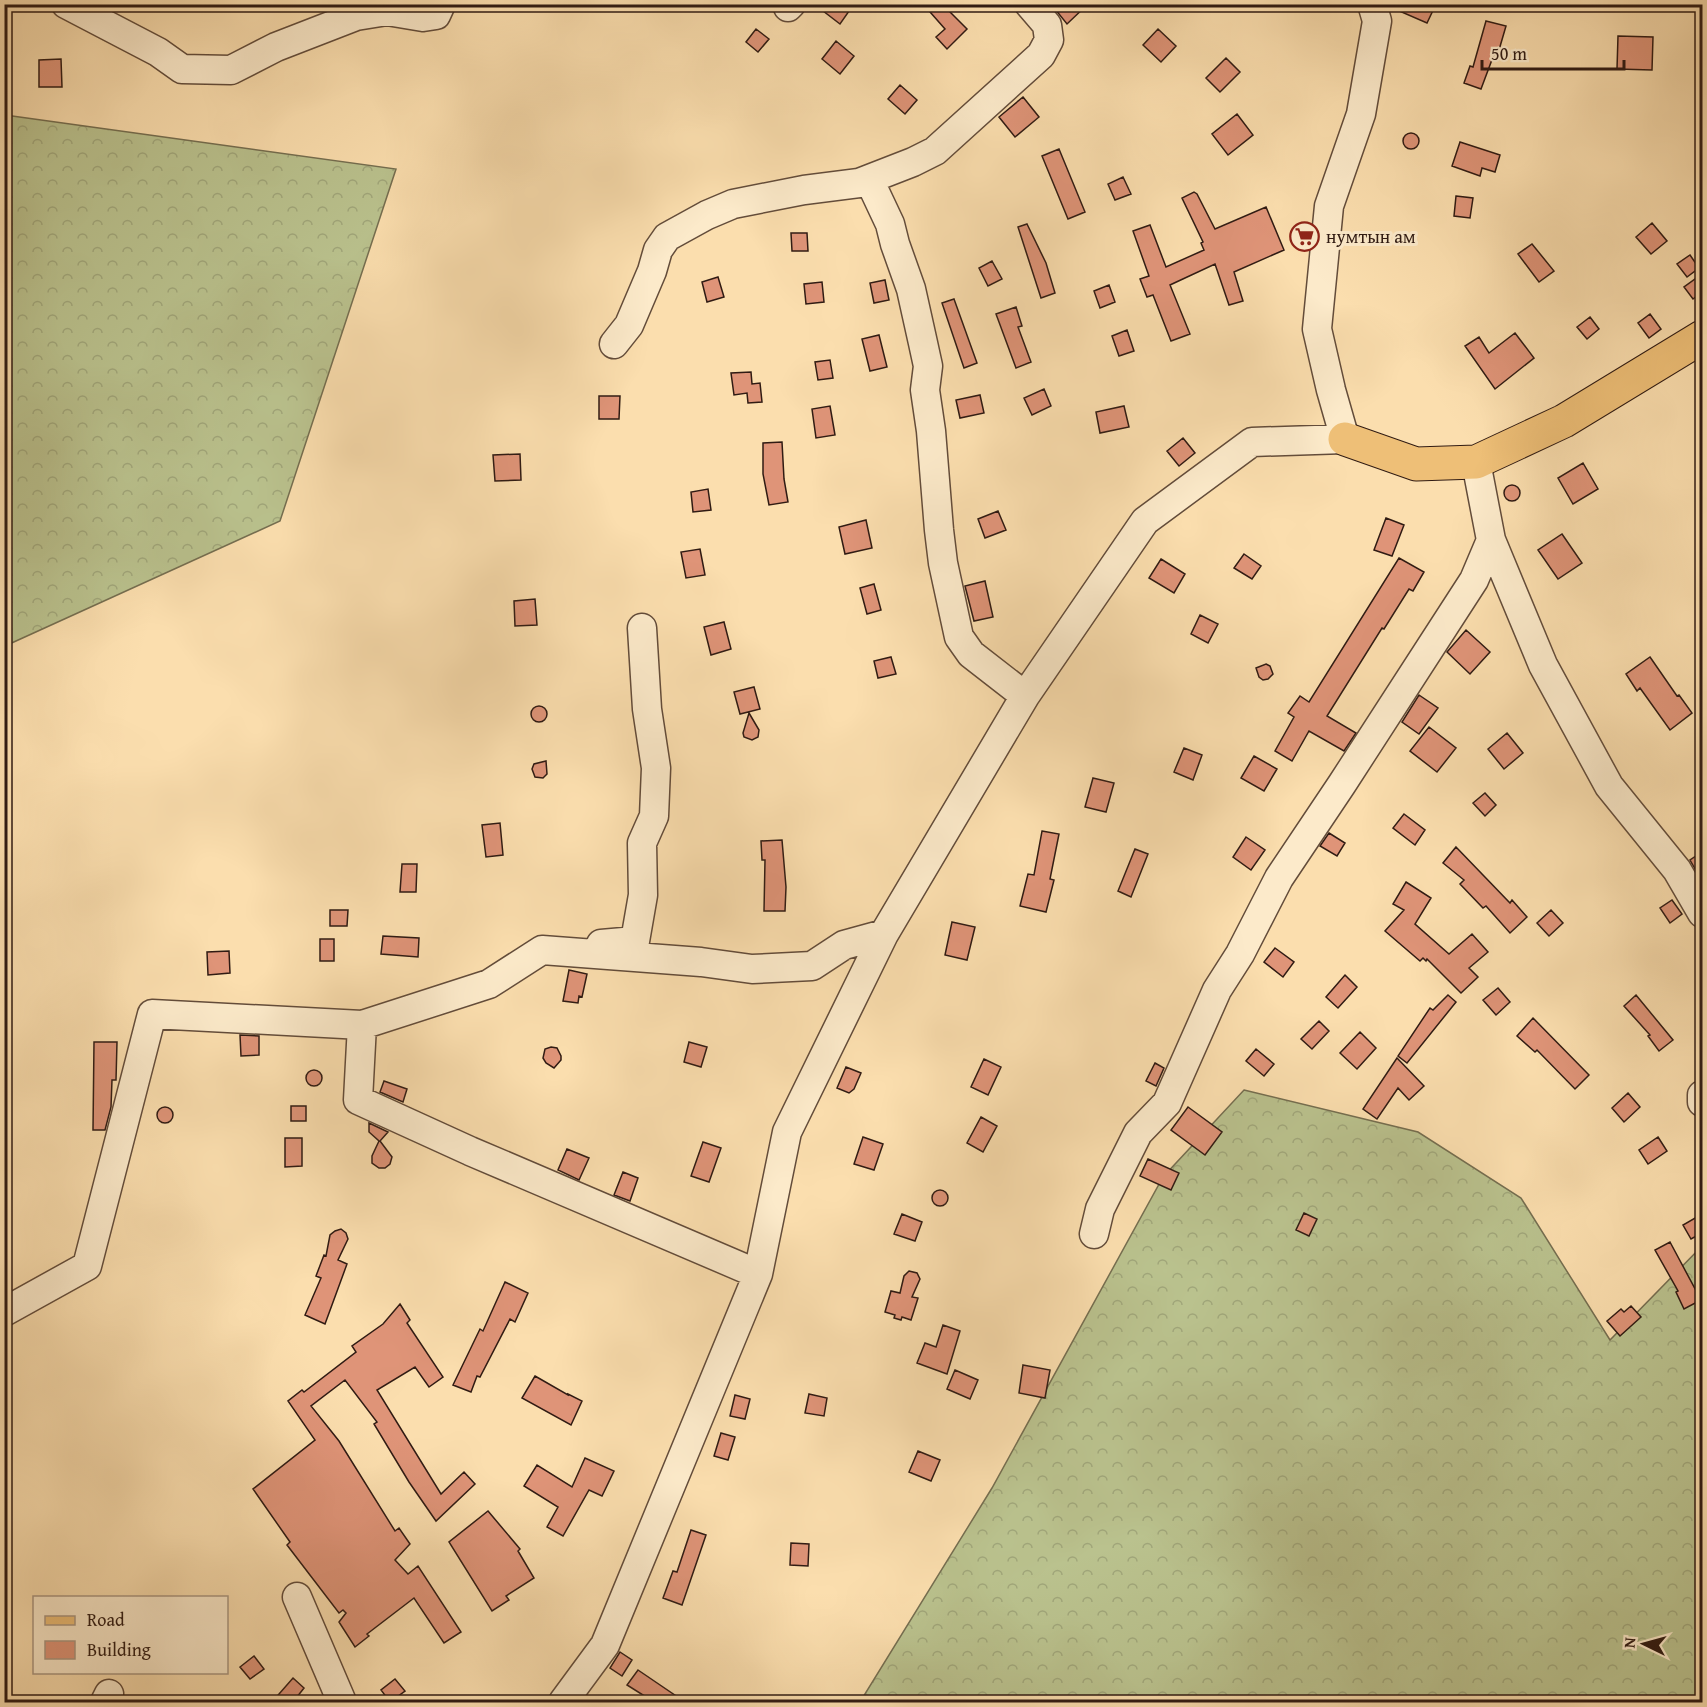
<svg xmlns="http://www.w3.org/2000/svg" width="1707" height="1707" font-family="'Gentium Book Plus',serif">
<defs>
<pattern id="forest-crowns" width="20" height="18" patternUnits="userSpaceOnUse" patternTransform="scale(1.5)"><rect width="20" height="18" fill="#bac28e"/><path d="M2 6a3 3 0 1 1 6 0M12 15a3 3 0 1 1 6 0" fill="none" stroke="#a0a67a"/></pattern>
</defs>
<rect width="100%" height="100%" fill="#fbdeae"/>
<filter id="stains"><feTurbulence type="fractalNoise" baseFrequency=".00333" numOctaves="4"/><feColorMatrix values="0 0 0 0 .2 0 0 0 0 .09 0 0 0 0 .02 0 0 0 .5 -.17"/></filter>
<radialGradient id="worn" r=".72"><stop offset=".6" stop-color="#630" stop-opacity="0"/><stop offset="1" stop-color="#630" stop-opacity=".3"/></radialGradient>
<path fill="url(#forest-crowns)" stroke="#756e50" stroke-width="1.5" d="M5,115L396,169L280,521L5,646Z
M1244,1090L1418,1132L1521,1198L1610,1340L1702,1246V1702H860L992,1488L1163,1177Z"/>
<path fill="#df9478" stroke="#301b13" stroke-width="1.5" d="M814,4H854L840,24Z
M923,4H942L967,29L947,49L936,37L945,29Z
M1051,4H1088L1067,24Z
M1389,4H1436L1427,23L1390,7Z
M1486,21L1506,26L1499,50L1496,49L1481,89L1464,83L1470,66L1473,67Z
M756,29L769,39L758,52L746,42Z
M1158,29L1176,46L1161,62L1143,45Z
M1618,36L1653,37L1652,70L1617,69Z
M836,41L854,56L840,74L822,59Z
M1226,58L1240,72L1220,92L1206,78Z
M61,59L62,87H39V60Z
M900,85L917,100L905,114L888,99Z
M1023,97L1039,117L1015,137L999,117Z
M1237,114L1253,135L1228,155L1212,134Z
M1403 141a8 8 0 1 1 16 0a8 8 0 1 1-16 0Z
M1460,142L1500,155L1495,172L1482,168L1480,176L1452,166Z
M1059,149L1085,212L1068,219L1042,156Z
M1123,177L1131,194L1115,200L1108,184Z
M1194,192L1197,194L1215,229L1266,207L1284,250L1234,272L1243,301L1229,305L1215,264L1170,285L1190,334L1171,341L1153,295L1147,297L1140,279L1149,276L1133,231L1150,225L1166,267L1204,250L1201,243L1203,242L1182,198Z
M1456,196L1473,198L1470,218L1454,216Z
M1652,223L1667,241L1651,254L1636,237Z
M1027,224L1046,263L1055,293L1041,298L1018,227Z
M791,233H807L808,251H792Z
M1532,244L1554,271L1539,282L1518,254Z
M1690,255L1699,268L1687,277L1677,264Z
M992,261L1002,279L988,286L979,268Z
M1702,274V292L1693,299L1684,287Z
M718,277L724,297L707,302L702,282Z
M885,280L889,300L874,303L870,283Z
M822,282L824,302L806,304L804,284Z
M1109,285L1115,302L1100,308L1094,291Z
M954,299L977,363L964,368L942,303Z
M1016,307L1022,326L1018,327L1031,362L1016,368L996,314Z
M1650,314L1661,329L1649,338L1638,323Z
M1590,317L1599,329L1587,339L1577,327Z
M1127,330L1134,351L1119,356L1112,336Z
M1515,333L1534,358L1495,389L1465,346L1479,337L1489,353Z
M879,335L887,367L870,371L862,339Z
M830,360L833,378L818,380L815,362Z
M751,372L752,384L760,383L762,402L748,403L747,393L734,395L731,373Z
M1044,389L1051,406L1032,415L1024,398Z
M980,395L984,413L960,418L956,400Z
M599,396H620L619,419H599Z
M830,406L835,435L816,438L812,409Z
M1124,406L1129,427L1100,433L1096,412Z
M1183,438L1195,453L1179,466L1167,451Z
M782,442L784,479L788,502L769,505L763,474V443Z
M520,454L521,480L495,481L493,455Z
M1583,463L1598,489L1573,504L1558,478Z
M1504 493a8 8 0 1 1 16 0a8 8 0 1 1-16 0Z
M708,489L711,510L693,512L691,492Z
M998,511L1006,530L985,538L978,519Z
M1386,518L1404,525L1392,556L1374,550Z
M866,520L872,548L845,554L839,527Z
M1562,534L1582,563L1558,579L1538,550Z
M700,549L705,575L686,578L681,552Z
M1244,554L1261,566L1252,579L1234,568Z
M1399,558L1424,572L1413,591L1409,589L1384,629L1382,628L1327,716L1356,733L1344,751L1309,731L1292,761L1275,751L1294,717L1288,713L1300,696L1309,702Z
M1161,559L1185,574L1174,593L1149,578Z
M985,581L993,617L974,621L965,586Z
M874,584L881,610L867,614L860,588Z
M535,599L537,625L515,626L514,601Z
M1200,615L1218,624L1208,643L1191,634Z
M724,622L731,649L711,655L704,627Z
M1466,630L1490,652L1470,674L1447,652Z
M891,657L896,674L878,678L874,661Z
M1650,657L1677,696L1679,695L1692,713L1670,730L1640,688L1637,691L1626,674Z
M1266,664L1270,666L1273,674L1268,679L1263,680L1259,677L1256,668Z
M754,687L760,709L740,714L734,692Z
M1419,695L1438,708L1419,734L1402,722Z
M531 714a8 8 0 1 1 16 0a8 8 0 1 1-16 0Z
M749,713L759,730L758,737L752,740L744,737L743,733Z
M1429,727L1456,748L1437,772L1410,751Z
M1507,733L1523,753L1504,769L1488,749Z
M1184,748L1202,755L1193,780L1174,772Z
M1254,756L1277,769L1264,791L1241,778Z
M546,761L547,774L543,778L535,777L532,769L534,764Z
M1093,778L1114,783L1106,812L1085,807Z
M1485,793L1496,805L1485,816L1473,803Z
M1404,814L1425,830L1415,845L1393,828Z
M500,823L503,855L486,857L482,825Z
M1042,831L1059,834L1050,879L1054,880L1046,912L1020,906L1028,874L1034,875Z
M1329,833L1345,843L1337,856L1320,846Z
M1246,837L1265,850L1251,870L1233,857Z
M782,840L786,887L785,911H764L765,860H762L761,841Z
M1456,847L1510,903L1512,900L1527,917L1510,933L1486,906L1483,908L1460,884L1464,880L1443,863Z
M1135,849L1148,854L1131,897L1118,891Z
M1702,852V881L1690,860Z
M402,864H417L416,892H400Z
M1406,882L1431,898L1415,924L1449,954L1472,934L1488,952L1469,968L1478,977L1461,993L1427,959L1426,961L1423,958L1420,961L1385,931L1404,910L1393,904Z
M1672,900L1682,914L1670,923L1660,908Z
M330,910H348L347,926H330Z
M1551,910L1563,923L1549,936L1537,923Z
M952,922L975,927L967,960L945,955Z
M383,936L419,938L418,957L381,954Z
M320,939H334V961H320Z
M1275,948L1294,962L1283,977L1264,962Z
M229,951L230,973L208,975L207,952Z
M569,970L587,974L582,997L579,996L578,1003L563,1001Z
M1345,975L1357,987L1338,1008L1326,997Z
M1498,988L1510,1002L1496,1015L1483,1000Z
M1448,995L1456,1002L1407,1063L1398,1056L1430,1008L1433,1010Z
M1636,995L1673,1040L1659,1051L1648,1036L1650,1035L1624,1006Z
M1533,1018L1589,1075L1575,1089L1537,1050L1535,1052L1517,1036Z
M1319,1021L1329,1031L1312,1049L1301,1039Z
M1360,1032L1376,1048L1357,1069L1340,1053Z
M240,1035L259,1036V1055L241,1056Z
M94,1042H117L116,1080H112L111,1107L105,1130H93Z
M689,1042L707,1047L701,1067L684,1062Z
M551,1047L557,1048L561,1056V1060L554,1068L546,1063L543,1058L545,1049Z
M1256,1049L1274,1064L1264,1076L1246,1061Z
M1397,1058L1424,1086L1409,1100L1398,1088L1377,1119L1363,1109Z
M984,1059L1001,1067L988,1095L971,1087Z
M1155,1063L1164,1068L1156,1086L1146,1081Z
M846,1067L861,1073L854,1089L849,1093L837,1088Z
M306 1078a8 8 0 1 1 16 0a8 8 0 1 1-16 0Z
M384,1081L407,1089L403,1102L380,1092Z
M1628,1093L1640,1107L1624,1122L1612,1108Z
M291,1106H306V1121H291Z
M157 1115a8 8 0 1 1 16 0a8 8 0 1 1-16 0Z
M1188,1107L1222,1132L1205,1155L1171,1130Z
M981,1117L997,1126L983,1152L967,1143Z
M369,1123L388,1132L380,1141L392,1157L390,1164L385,1168H379L372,1163V1156L379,1141L369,1132Z
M863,1137L883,1144L874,1170L854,1164Z
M1658,1137L1667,1151L1648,1164L1639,1150Z
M285,1138H302V1166L285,1167Z
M703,1142L721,1148L709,1182L691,1176Z
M567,1149L589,1158L579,1180L558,1170Z
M1148,1159L1179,1173L1171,1190L1140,1176Z
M623,1172L638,1178L630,1201L614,1195Z
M932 1198a8 8 0 1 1 16 0a8 8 0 1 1-16 0Z
M1304,1213L1317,1219L1309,1236L1296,1230Z
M902,1214L922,1222L915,1241L894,1234Z
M1702,1214V1233L1691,1239L1683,1225Z
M341,1229L346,1233L348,1239L338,1260L347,1264L325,1324L305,1315L321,1278L316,1276L324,1255L326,1256L330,1235L335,1231Z
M1670,1242L1701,1300L1684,1309L1676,1292L1678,1291L1655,1250Z
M909,1271L917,1273L920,1279L912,1297L918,1298L911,1320L902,1317L901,1320L894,1318L895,1315L885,1312L891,1291L900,1293L904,1276Z
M505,1282L528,1293L515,1322L510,1319L480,1377L477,1376L471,1392L453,1385L480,1329L483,1331Z
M400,1304L410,1320L407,1323L443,1377L429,1387L415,1367L377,1390L441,1494L464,1472L475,1484L436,1521L409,1482L374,1424L377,1422L345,1380L311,1406L339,1441L395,1531L399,1528L410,1544L395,1560L408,1574L418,1566L461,1632L444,1643L414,1598L367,1634L369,1636L355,1647L339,1622L346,1613L343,1610L339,1613L287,1545L290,1542L253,1489L315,1440L288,1401L302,1390L304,1392L356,1352L352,1346L383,1324Z
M1631,1306L1641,1317L1620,1336L1607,1321L1621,1309L1624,1312Z
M943,1325L960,1331L947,1374L917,1363L925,1343L936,1347Z
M1023,1365L1050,1370L1045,1398L1019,1393Z
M955,1370L978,1380L970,1399L947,1389Z
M535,1376L568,1395V1394L582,1401L571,1425L522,1398Z
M809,1394L827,1398L824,1416L805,1413Z
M735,1395L750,1399L745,1419L730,1416Z
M721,1433L735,1437L728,1460L714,1456Z
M918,1451L940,1460L931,1481L909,1472Z
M585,1458L614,1471L602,1496L589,1490L563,1536L547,1527L558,1507L524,1486L537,1465L572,1487Z
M488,1511L520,1549L518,1551L534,1578L506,1596L509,1600L492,1611L449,1542Z
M691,1530L706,1535L682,1605L663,1598L673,1571L677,1572Z
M791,1543L809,1544L808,1566L790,1565Z
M620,1652L632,1660L622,1676L610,1668Z
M254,1656L264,1669L250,1679L240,1667Z
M638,1670L685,1702H654L627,1685Z
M293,1678L304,1688L293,1702H272Z
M395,1679L405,1691L390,1702L381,1690Z"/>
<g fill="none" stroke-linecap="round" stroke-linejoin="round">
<defs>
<path id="minor" d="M66,4L158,52L182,69L231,70L276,47L356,16L387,11L423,17L436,15L441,4
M788,7L791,4
M867,180L874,190L890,224L895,244L911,289L923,343L928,366L925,390L931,431L939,530L943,563L959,637L971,654L1025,696
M614,344L629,325L652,271L658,250L667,237L707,215L733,204L804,190L859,183L913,162L935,151L1041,55L1049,40L1047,25L1029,4
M1491,540L1543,665L1609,786L1677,870L1702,913
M601,944L635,941L643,895L642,843L654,816L656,768L647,709L642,628
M362,1025L358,1100L470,1151L758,1274
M1702,1095V1102
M1094,1234L1100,1209L1138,1133L1167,1103L1217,990L1240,954L1279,878L1342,784L1474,580L1491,540L1476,462
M4,1312L87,1266L152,1014L362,1025L489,984L542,950L701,962L752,969L812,966L844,945L884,934
M297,1597L342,1702
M105,1702L109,1694
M563,1702L605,1645L758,1274L787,1132L884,934L1025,696L1145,521L1252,442L1345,439L1331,390L1317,329L1329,206L1361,114L1377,21L1372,4"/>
<path id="major" d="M1345,439L1416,464L1476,462L1564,421L1702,337"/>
</defs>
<use href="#minor" stroke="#634c3a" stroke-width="31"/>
<use href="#major" stroke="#301b13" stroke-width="35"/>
<use href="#minor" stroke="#fceaca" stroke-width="28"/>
<use href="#major" stroke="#eebf77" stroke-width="33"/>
</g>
<defs>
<symbol id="supermarket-ring" viewBox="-11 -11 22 22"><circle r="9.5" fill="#fceaca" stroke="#8f2418" stroke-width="1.5"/><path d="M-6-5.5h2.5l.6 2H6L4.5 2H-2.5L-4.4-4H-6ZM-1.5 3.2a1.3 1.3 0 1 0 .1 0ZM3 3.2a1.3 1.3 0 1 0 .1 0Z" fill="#8f2418"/></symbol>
</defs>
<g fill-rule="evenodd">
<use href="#supermarket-ring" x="1288" y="220" width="33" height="33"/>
</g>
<g text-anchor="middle" stroke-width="6" stroke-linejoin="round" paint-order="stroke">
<g font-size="18" fill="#301b13" stroke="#fceaca" text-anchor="start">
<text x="1326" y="243">нумтын ам</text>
</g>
</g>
<rect width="1707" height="1707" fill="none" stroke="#fbdeae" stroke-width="24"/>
<rect x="6" y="6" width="1695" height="1695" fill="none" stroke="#301b13" stroke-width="3"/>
<rect x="12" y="12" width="1683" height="1683" fill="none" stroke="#301b13" stroke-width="1.5"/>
<rect x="33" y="1596" width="195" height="78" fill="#fceaca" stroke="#aa9781" stroke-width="1.5"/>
<rect x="45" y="1616" width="30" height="9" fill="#eebf77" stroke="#aa9781" stroke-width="1.5"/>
<text x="87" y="1626" font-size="18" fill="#301b13">Road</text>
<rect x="45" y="1641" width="30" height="18" fill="#df9478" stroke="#aa9781" stroke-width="1.5"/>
<text x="87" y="1656" font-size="18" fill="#301b13">Building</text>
<g transform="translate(1644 1644) rotate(275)" stroke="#fceaca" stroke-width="4.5" paint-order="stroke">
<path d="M0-4.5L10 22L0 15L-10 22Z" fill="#301b13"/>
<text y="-9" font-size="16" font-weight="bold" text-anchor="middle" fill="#301b13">N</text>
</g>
<path d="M1482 60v9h142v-9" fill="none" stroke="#301b13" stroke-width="3"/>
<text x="1491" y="60" font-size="18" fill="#301b13" stroke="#fceaca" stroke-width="4.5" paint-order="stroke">50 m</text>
<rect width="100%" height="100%" filter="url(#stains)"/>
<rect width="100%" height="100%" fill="url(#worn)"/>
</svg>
